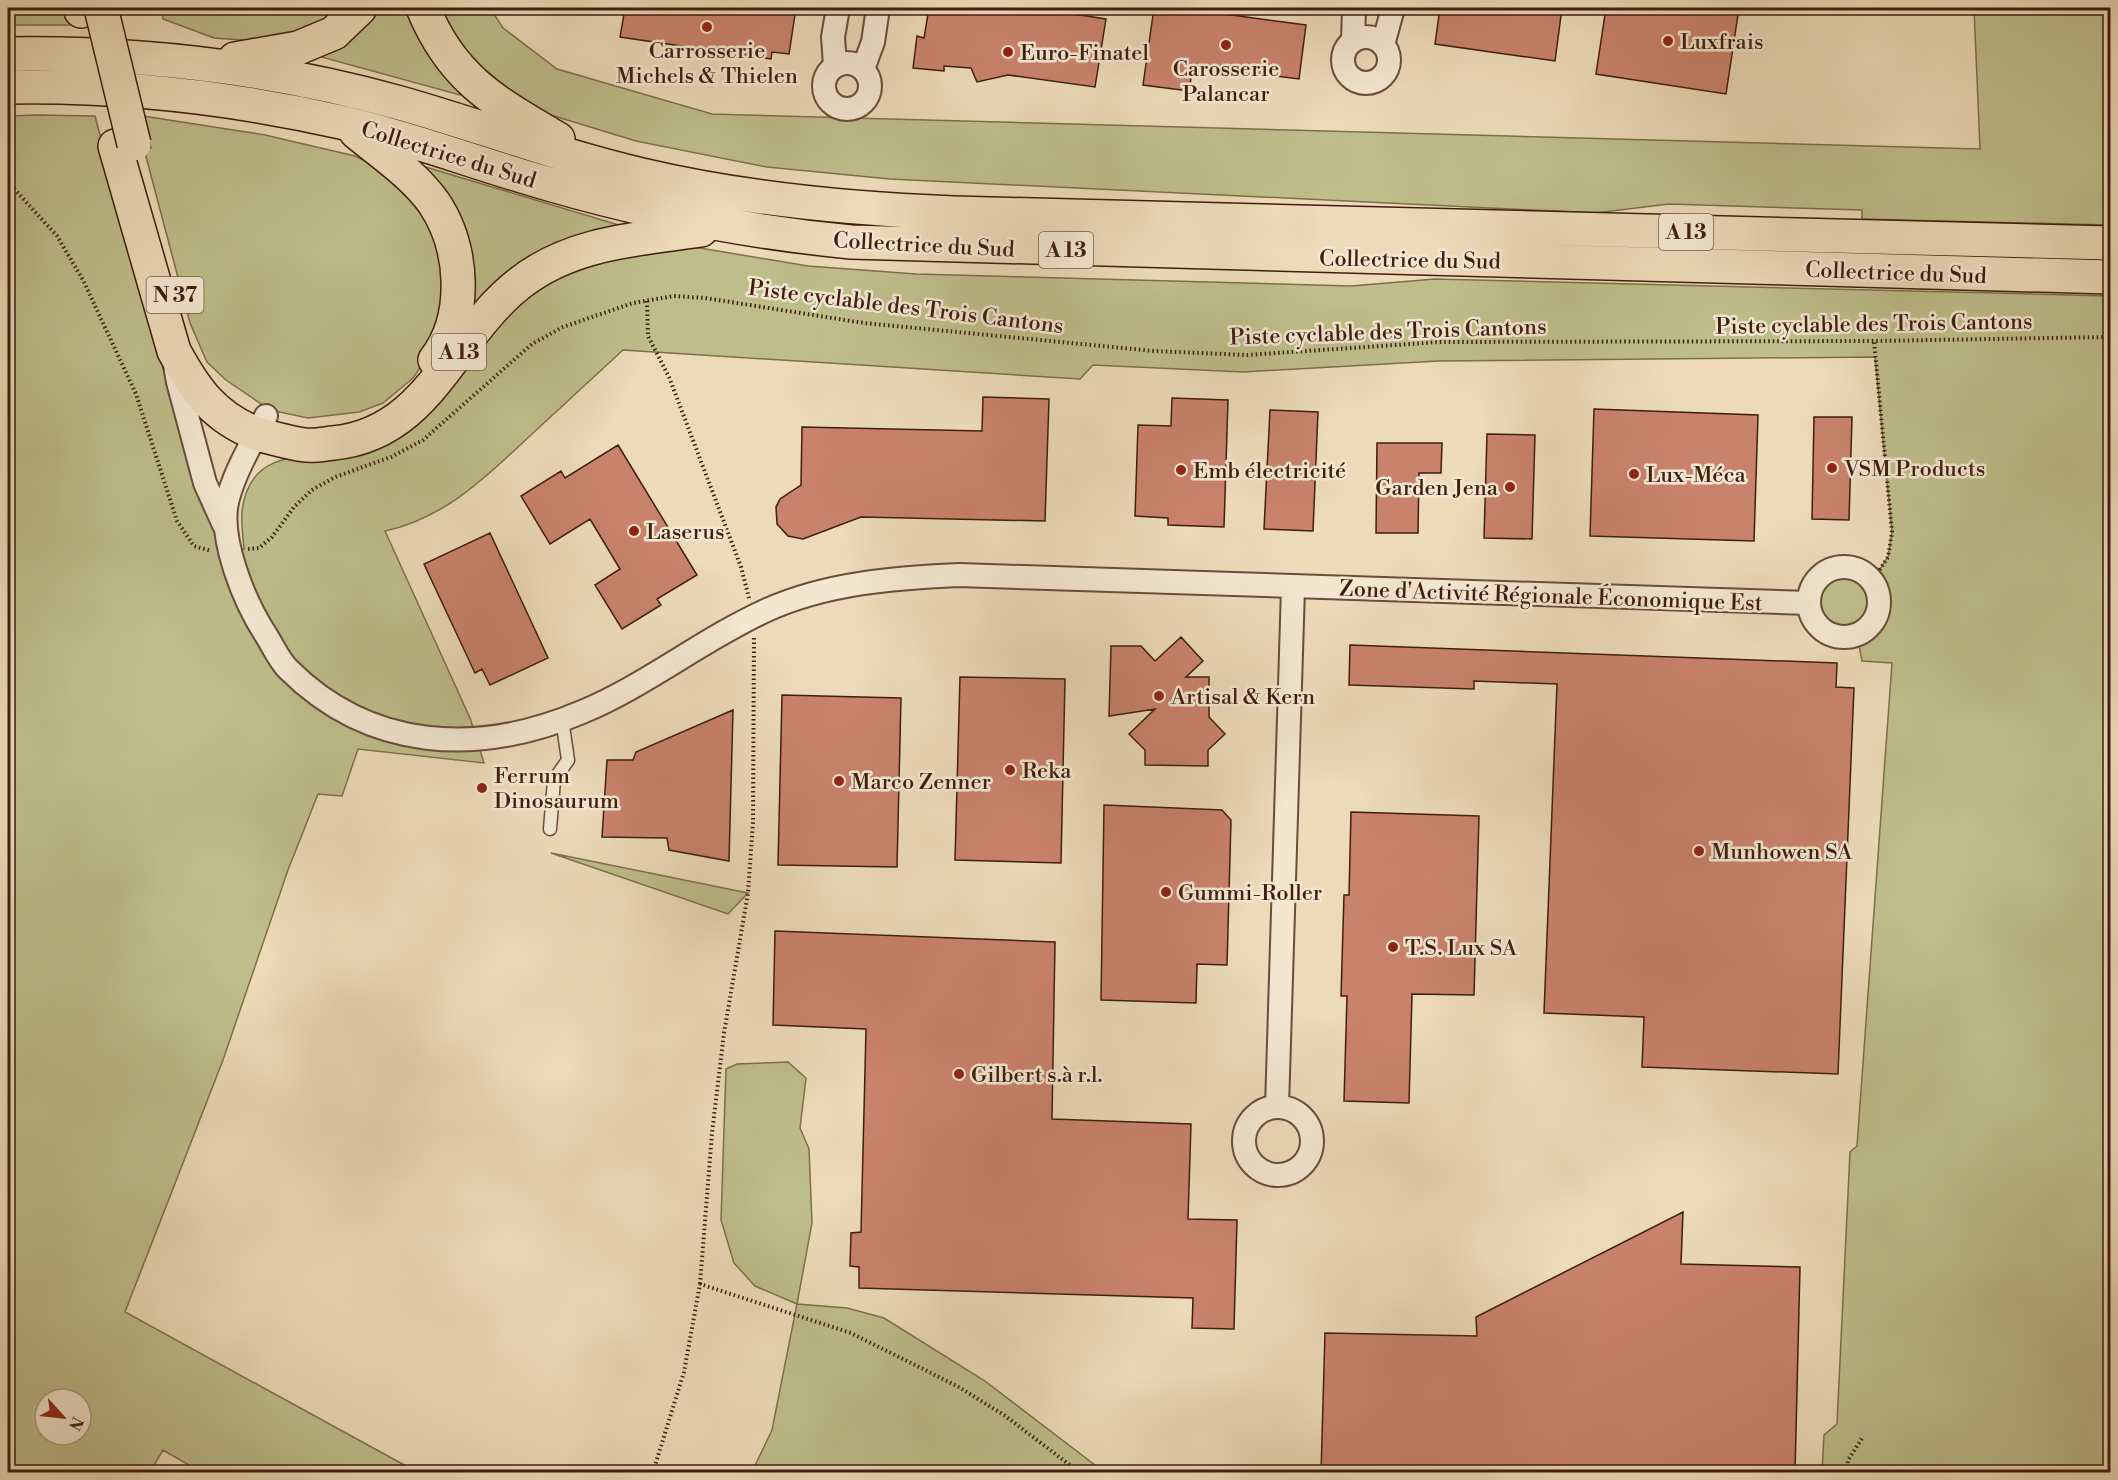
<svg xmlns="http://www.w3.org/2000/svg" width="2118" height="1480" font-family="'Libre Bodoni',serif">
<rect width="100%" height="100%" fill="#ecdab8"/>
<filter id="stains"><feTurbulence type="fractalNoise" baseFrequency=".00333" numOctaves="4"/><feColorMatrix values="0 0 0 0 .2 0 0 0 0 .09 0 0 0 0 .02 0 0 0 .5 -.17"/></filter>
<radialGradient id="worn" r=".72"><stop offset=".6" stop-color="#630" stop-opacity="0"/><stop offset="1" stop-color="#630" stop-opacity=".3"/></radialGradient>
<path fill="#bebe8a" stroke="#7e6e4c" stroke-width="1.5" fill-rule="evenodd" d="M8,8H74L79,25H8Z
M161,8H349L329,27L268,42L214,38L163,19Z
M369,8H416L466,88L460,95L314,55Z
M434,8H490L503,28L557,69L712,114L1980,149L1974,8H2110V225L1862,219V210L1669,204L1595,213L890,179L767,167L636,141L528,108L474,71Z
M37,115L95,116L100,135H107L175,397L220,551L244,549C243,537 241,523 242,511C249,451 300,456 347,454L495,319L566,266L688,246L808,266L916,274L1351,286L1435,279L2110,296V1472H1822L1824,1435L1837,1424L1850,1152L1857,1146L1892,663L1862,661L1857,635C1780,652 1807,527 1872,581L1888,557L1892,532L1875,357L1438,361L1243,372L1093,365L1080,379L623,350C593,378 562,406 532,434C488,475 446,518 385,531L470,718L484,763L358,749L342,796L318,794L288,870L223,1060L125,1312L417,1472H201L163,1450L150,1472H8V116ZM45,1399H81V1435H45Z
M143,116L265,135L355,156L399,178L427,208L451,275L435,346L413,378L383,403L359,412L308,418L270,410L226,380L207,362L190,323L144,149L151,148Z
M409,162L642,232L479,316L466,301Z
M551,853L748,893L728,914Z
M788,1062L806,1078L800,1128L809,1149L812,1223L797,1304L847,1308L884,1318L985,1381L1104,1472H752L772,1430L797,1304L755,1286L734,1263L721,1220L726,1069L737,1064Z"/>
<path fill="#c9826c" stroke="#3f1d0f" stroke-width="1.5" d="M625,8H796L789,54L772,52L771,59L620,37Z
M929,8H1034L1106,19L1095,87L1008,75L977,82L971,68L944,66V71L913,68L917,36L924,38Z
M1154,8H1180L1306,25L1299,79L1193,65L1189,91L1143,85Z
M1440,8H1562L1555,61L1435,44Z
M1606,8H1739L1726,94L1596,74Z
M983,397L1049,399L1045,521L861,517L803,539L788,536L777,524L776,507L780,499L801,485L802,427L982,431Z
M1172,398L1228,400L1224,527L1168,525V518L1135,516L1138,425L1171,426Z
M1594,409L1758,415L1754,541L1590,536Z
M1270,410L1318,412L1313,531L1264,529Z
M1814,417H1852L1849,520L1812,519Z
M1487,434L1535,435L1532,539L1484,538Z
M1377,443H1442L1441,473H1419L1418,533H1376Z
M618,445L697,575L657,599L661,605L622,629L595,585L620,569L590,519L550,544L521,496L561,471L565,478Z
M490,533L548,658L490,685L482,669L475,673L424,564Z
M1181,637L1203,661L1186,677H1209V717L1225,734L1208,750V766L1145,765V750L1129,734L1155,709L1109,716L1111,646H1141L1155,661Z
M1350,645L1837,663L1836,687L1854,688L1838,1074L1642,1067L1644,1017L1544,1013L1557,684L1474,681V689L1349,685Z
M960,677L1065,679L1061,863L955,860Z
M782,695L901,698L897,867L778,865Z
M733,710L729,861L669,850L667,838L602,837L607,760H633L636,752Z
M1104,805L1222,810L1231,820L1227,965L1197,964L1196,1003L1101,1000Z
M1351,812L1479,816L1474,995L1412,994L1409,1103L1344,1101L1347,996H1341L1344,895H1349Z
M775,931L1055,942L1052,1119L1191,1124L1188,1219L1237,1220L1234,1329L1192,1328L1193,1298L859,1288V1267L850,1266L851,1233L861,1232L866,1029L773,1025Z
M1683,1212L1681,1264L1800,1267L1795,1473H1321L1325,1333L1477,1336L1476,1317Z"/>
<g fill="none" stroke-linecap="round" stroke-linejoin="round">
<defs>
<path id="service" d="M550,829L554,780L568,760L562,719"/>
<path id="minor" d="M1343 60a23 23 0 1 1 46 0a23 23 0 1 1-46 0Z
M1353,41L1354,8
M1383,45L1393,8
M824 86a23 23 0 1 1 46 0a23 23 0 1 1-46 0Z
M835,65L833,37L838,8
M863,69L873,42L878,8
M175,365L178,382L205,483L224,525
M266,416C252,443 236,469 228,498C217,537 245,603 266,635C273,646 279,660 288,669C370,751 478,756 582,712C647,685 703,639 767,610C827,583 894,578 959,575L1809,603
M1809 602a35 35 0 1 1 70 0a35 35 0 1 1-70 0Z
M1277,1107L1293,588
M1244 1141a34 34 0 1 1 68 0a34 34 0 1 1-68 0Z"/>
<path id="primary" d="M80,8L81,11
M115,146L174,351C195,390 214,417 257,434"/>
<path id="motorway" d="M423,8C452,79 495,102 558,139
M8,54C140,52 273,68 400,103C481,126 560,156 642,175C744,199 848,209 954,213L2110,243
M235,59L298,48L334,33L360,8
M8,87C120,85 235,98 345,123C414,139 481,165 549,184C649,213 748,232 851,242L2110,277
M356,132C383,154 414,175 434,203C464,248 468,317 435,360
M257,434C273,438 289,443 305,445C314,446 324,444 333,443C430,434 452,335 520,283C572,242 639,239 701,230"/>
</defs>
<use href="#service" stroke="#6a4c39" stroke-width="15"/>
<use href="#minor" stroke="#6a4c39" stroke-width="26"/>
<use href="#primary" stroke="#3f1d0f" stroke-width="36"/>
<use href="#motorway" stroke="#3f1d0f" stroke-width="36"/>
<path stroke="#3f1d0f" stroke-width="4" stroke-dasharray="1.5 3" stroke-linecap="butt" d="M8,182L57,236L83,280L136,394L177,521L194,546L211,551
M647,301L648,336L669,377L741,567L749,598
M248,549L259,548L272,537L294,507L312,490L335,477L391,457L423,440L532,344L563,327L633,303L674,296L705,298L864,323L1154,351L1247,355L1440,342L1874,341L2110,337
M1872,581L1888,557L1892,532L1874,341
M700,1284L712,1133L724,1033L748,893L753,822L754,638
M653,1472L684,1372L700,1284L851,1333L957,1386L1004,1415L1079,1472
M1847,1472L1848,1460L1863,1437"/>
<use href="#service" stroke="#f3e7d1" stroke-width="12"/>
<use href="#minor" stroke="#f3e7d1" stroke-width="22"/>
<use href="#primary" stroke="#ecdab8" stroke-width="33"/>
<use href="#motorway" stroke="#ecdab8" stroke-width="33"/>
<defs>
<path id="primary-bridge" d="M101,8L134,144"/>
</defs>
<use href="#primary-bridge" stroke="#3f1d0f" stroke-width="36" stroke-linecap="butt"/>
<use href="#primary-bridge" stroke="#ecdab8" stroke-width="33"/>
</g>
<g fill="#8f2418" stroke="#f3e7d1" stroke-width="2">
<circle cx="707" cy="27" r="6"/>
<circle cx="1668" cy="41" r="6"/>
<circle cx="1226" cy="45" r="6"/>
<circle cx="1008" cy="52" r="6"/>
<circle cx="1832" cy="468" r="6"/>
<circle cx="1181" cy="470" r="6"/>
<circle cx="1634" cy="474" r="6"/>
<circle cx="1510" cy="487" r="6"/>
<circle cx="634" cy="531" r="6"/>
<circle cx="1159" cy="696" r="6"/>
<circle cx="1010" cy="770" r="6"/>
<circle cx="839" cy="781" r="6"/>
<circle cx="482" cy="788" r="6"/>
<circle cx="1699" cy="851" r="6"/>
<circle cx="1166" cy="892" r="6"/>
<circle cx="1393" cy="947" r="6"/>
<circle cx="959" cy="1074" r="6"/>
</g>
<g text-anchor="middle" stroke-width="5" stroke-linejoin="round" paint-order="stroke">
<g fill="#f3e7d1" stroke="#755a49" stroke-width="1.5">
<rect x="1659" y="214" width="54" height="36" rx="4.5"/>
<rect x="1039" y="232" width="54" height="36" rx="4.5"/>
<rect x="146.5" y="277" width="57" height="36" rx="4.5"/>
<rect x="432" y="334" width="54" height="36" rx="4.5"/>
</g>
<g font-size="21" font-weight="bold" fill="#3f1d0f">
<text x="1686" y="239">A 13</text>
<text x="1066" y="257">A 13</text>
<text x="175" y="302">N 37</text>
<text x="459" y="359">A 13</text>
</g>
<g font-size="22" fill="#3f1d0f" stroke="#f3e7d1" text-anchor="start">
<text x="1680" y="49">Luxfrais</text>
<text x="707" y="58" text-anchor="middle">Carrosserie<tspan x="707" dy="25">Michels &amp; Thielen</tspan></text>
<text x="1020" y="60">Euro-Finatel</text>
<text x="1226" y="76" text-anchor="middle">Carosserie<tspan x="1226" dy="25">Palancar</tspan></text>
<text x="1844" y="476">VSM Products</text>
<text x="1193" y="478">Emb électricité</text>
<text x="1646" y="482">Lux-Méca</text>
<text x="1498" y="495" text-anchor="end">Garden Jena</text>
<text x="646" y="539">Laserus</text>
<text x="1171" y="704">Artisal &amp; Kern</text>
<text x="1022" y="778">Reka</text>
<text x="494" y="783">Ferrum<tspan x="494" dy="25">Dinosaurum</tspan></text>
<text x="851" y="789">Marco Zenner</text>
<text x="1711" y="859">Munhowen SA</text>
<text x="1178" y="900">Gummi-Roller</text>
<text x="1405" y="955">T.S. Lux SA</text>
<text x="971" y="1082">Gilbert s.à r.l.</text>
</g>
<g font-size="22" fill="#3f1d0f" stroke="#f3e7d1">
<text transform="translate(449 154) rotate(17)" y="8">Collectrice du Sud</text>
<text transform="translate(924 244) rotate(3)" y="8">Collectrice du Sud</text>
<text transform="translate(1410 259) rotate(1)" y="8">Collectrice du Sud</text>
<text transform="translate(1896 272) rotate(2)" y="8">Collectrice du Sud</text>
<text transform="translate(906 306) rotate(7)" y="8">Piste cyclable des Trois Cantons</text>
<text transform="translate(1874 323) rotate(-1)" y="8">Piste cyclable des Trois Cantons</text>
<text transform="translate(1388 331) rotate(-2)" y="8">Piste cyclable des Trois Cantons</text>
<text transform="translate(1551 595) rotate(2)" y="8">Zone d'Activité Régionale Économique Est</text>
</g>
</g>
<rect width="2118" height="1480" fill="none" stroke="#ecdab8" stroke-width="30"/>
<rect x="9" y="9" width="2100" height="1462" fill="none" stroke="#3f1d0f" stroke-width="3"/>
<rect x="15" y="15" width="2088" height="1450" fill="none" stroke="#3f1d0f" stroke-width="1.5"/>
<g transform="translate(63 1417) rotate(117)"><circle r="28" fill="#f3e7d1" stroke="#ab9683" stroke-width="1.5"/>
<path d="M0-4.5L10 22L0 15L-10 22Z" fill="#8f2418"/>
<text y="-9" font-size="16" font-weight="bold" text-anchor="middle" fill="#3f1d0f">N</text>
</g>
<rect width="100%" height="100%" filter="url(#stains)"/>
<rect width="100%" height="100%" fill="url(#worn)"/>
</svg>
